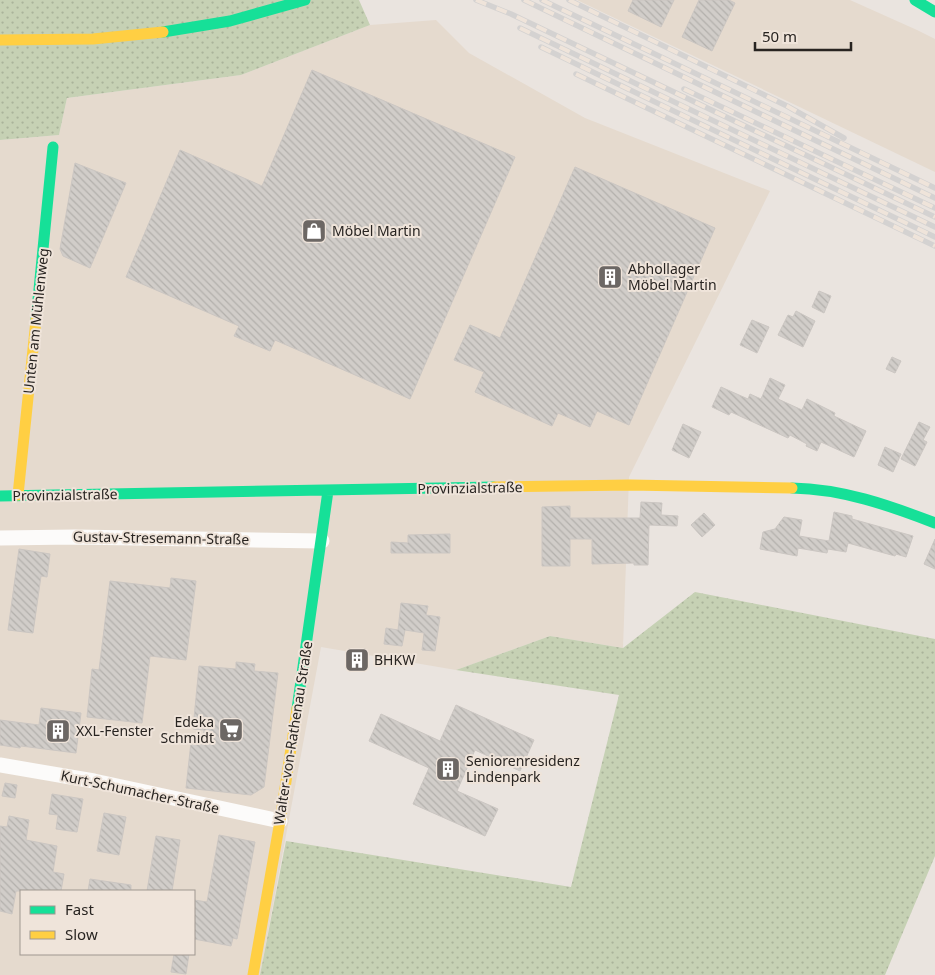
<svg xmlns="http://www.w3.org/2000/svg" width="935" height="975" font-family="'Noto Sans',sans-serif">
<defs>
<pattern id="grass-dots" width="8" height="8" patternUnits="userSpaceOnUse" patternTransform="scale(1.25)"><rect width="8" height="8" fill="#c6d1b4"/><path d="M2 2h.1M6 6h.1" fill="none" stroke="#aab39a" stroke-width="1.8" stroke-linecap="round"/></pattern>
<pattern id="building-back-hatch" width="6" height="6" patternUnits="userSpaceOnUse" patternTransform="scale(1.25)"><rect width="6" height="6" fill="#d1cdc9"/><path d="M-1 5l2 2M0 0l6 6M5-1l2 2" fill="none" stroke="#b3b0ac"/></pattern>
</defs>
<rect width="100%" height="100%" fill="#eae4df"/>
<path fill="#e5dace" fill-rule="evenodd" d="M577,0H850L917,30L935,39V172Z
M436,20L469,53L585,118L770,191L629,477L623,648L550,636L456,670L321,647L260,975H0V140L59,135L67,98L241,75L370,25ZM21,891H194V954H21Z"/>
<path fill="url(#grass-dots)" d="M0,0H359L370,25L241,75L67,98L59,135L0,140Z
M695,592L935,639V856L885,975H260L286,841L571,887L619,695L456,670L550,636L623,648Z"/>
<path fill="url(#building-back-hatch)" stroke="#cbc6c2" d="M633,0H674L661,27L628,11Z
M699,0H729L735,3L712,51L682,37Z
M312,70L515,157L410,399L275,340L270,351L234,336L239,326L126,277L180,150L262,186Z
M75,163L126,183L90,268L63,256L60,249Z
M575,167L715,228L629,425L597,411L590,427L558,413L552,426L475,392L484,372L454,360L470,325L500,338Z
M819,291L831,296L824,313L812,307Z
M796,311L815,321L803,347L778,335L788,315L793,317Z
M752,320L769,327L757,353L740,345Z
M892,357L901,361L895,373L886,369Z
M770,378L785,385L778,399L802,410L807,399L835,413L834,416L866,431L854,457L821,442L817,451L806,446L807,444L790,435L788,438L731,412L729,415L712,407L721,387L748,399L750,394L761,399Z
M919,422L930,427L923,440L927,442L915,466L901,459Z
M683,424L701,432L689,458L672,450Z
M885,447L901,454L893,472L878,465Z
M641,502L662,503L661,515L678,516L677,526L649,525L648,565H634V563L592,564V539H570V566H542V507L570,506V518H640Z
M834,512L852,516V519L913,536L906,557L896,554L895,556L848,543L846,552L828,549L827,553L798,548L797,556L760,549L763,532L775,529L784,517L802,520L799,536L829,541Z
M704,513L715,525L702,537L691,525Z
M450,534V553H391V542L408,543V535Z
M935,539V569L924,564Z
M19,549L50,554L47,577L41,576L33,633L8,630Z
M171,578L196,581L186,660L150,656L142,723L87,717L92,669L99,670L110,581L170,588Z
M401,603L428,606L426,615L440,617L435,651L422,650L424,633L405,630L402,646L384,644L386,628L398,630Z
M236,662L255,664L254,671L278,673L264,787L251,795L186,788L191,742L203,743L204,730L193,729L199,666L236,669Z
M456,705L534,740L520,771L475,750L457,791L498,809L485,836L413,804L429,768L369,741L381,714L440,741Z
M41,708L81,713L76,753L21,746L20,748L0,745V720L39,725Z
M5,783L17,785L15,798L2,796Z
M52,794L83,799L77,832L56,829L58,815L49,814Z
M104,813L126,817L119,855L97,851Z
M9,816L29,820L26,840L57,846L53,872L64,874L61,891H16L12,914L0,911V826L7,827Z
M219,835L255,842L237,939L233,938L231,946L194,939V900L207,902Z
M156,836L180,840L172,891H147Z
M90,879L131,885V891H88Z
M174,954H189L186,974L171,972Z"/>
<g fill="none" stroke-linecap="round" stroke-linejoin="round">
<path stroke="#fcfbfa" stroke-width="15" d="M0,538L75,537L322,541
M0,765L94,781L280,821"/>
<path stroke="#16e098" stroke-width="11" d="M915,0L935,12
M163,32L230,21L305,0
M36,320L53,147
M792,488C843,489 888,505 935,523
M0,496L494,487
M297,709L328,491"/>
<path stroke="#ffcf43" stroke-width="11" d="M0,40L93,39L163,32
M494,487L630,485L792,488
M18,495L36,320
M253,975L280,821L297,709"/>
<defs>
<path id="rail" d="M476,0L511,14L935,217
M524,0L935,198
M542,0L935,188
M569,0L787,106L844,138
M520,28L935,227
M541,47L935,237
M576,74L935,246
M684,89L935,208"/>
</defs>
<use href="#rail" stroke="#d4d2d1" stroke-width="5.5"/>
<use href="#rail" stroke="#efe4da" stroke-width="4" stroke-dasharray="11" stroke-linecap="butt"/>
</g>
<defs>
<symbol id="shop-square" viewBox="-11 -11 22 22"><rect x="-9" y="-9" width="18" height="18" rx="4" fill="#6c6764" stroke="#efe4da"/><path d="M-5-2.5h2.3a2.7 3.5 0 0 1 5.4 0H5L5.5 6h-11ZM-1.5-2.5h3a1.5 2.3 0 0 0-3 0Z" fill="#fff"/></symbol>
<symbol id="building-square" viewBox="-11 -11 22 22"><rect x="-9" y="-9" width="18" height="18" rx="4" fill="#6c6764" stroke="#efe4da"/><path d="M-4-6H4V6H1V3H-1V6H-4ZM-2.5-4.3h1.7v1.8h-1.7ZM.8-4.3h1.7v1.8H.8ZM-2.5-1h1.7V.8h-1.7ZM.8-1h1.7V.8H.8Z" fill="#fff"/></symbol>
<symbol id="supermarket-square" viewBox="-11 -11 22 22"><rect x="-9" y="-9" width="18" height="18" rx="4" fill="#6c6764" stroke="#efe4da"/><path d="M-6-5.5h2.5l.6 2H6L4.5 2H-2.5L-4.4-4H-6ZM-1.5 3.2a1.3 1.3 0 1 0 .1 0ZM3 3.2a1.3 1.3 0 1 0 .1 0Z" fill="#fff"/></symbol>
</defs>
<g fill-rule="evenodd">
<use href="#shop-square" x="300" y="217" width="28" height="28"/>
<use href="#building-square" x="596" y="263" width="28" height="28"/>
<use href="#building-square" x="343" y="646" width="28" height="28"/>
<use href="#supermarket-square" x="217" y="716" width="28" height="28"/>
<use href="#building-square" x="44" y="717" width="28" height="28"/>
<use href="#building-square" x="434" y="755" width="28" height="28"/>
</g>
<g text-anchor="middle" stroke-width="4" stroke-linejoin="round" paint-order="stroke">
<g font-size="14" fill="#282421" stroke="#efe4da" text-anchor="start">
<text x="332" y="236">Möbel Martin</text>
<text x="628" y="274">Abhollager<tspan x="628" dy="16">Möbel Martin</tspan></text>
<text x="374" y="665">BHKW</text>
<text x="214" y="727" text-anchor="end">Edeka<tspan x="214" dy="16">Schmidt</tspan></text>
<text x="76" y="736">XXL-Fenster</text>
<text x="466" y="766">Seniorenresidenz<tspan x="466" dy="16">Lindenpark</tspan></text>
</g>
<g font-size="14" fill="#282421" stroke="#efe4da">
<text transform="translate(36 321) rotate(-84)" y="5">Unten am Mühlenweg</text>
<text transform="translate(470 488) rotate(-1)" y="5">Provinzialstraße</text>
<text transform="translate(65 495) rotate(-1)" y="5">Provinzialstraße</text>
<text transform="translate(161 538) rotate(1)" y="5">Gustav-Stresemann-Straße</text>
<text transform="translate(293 733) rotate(-81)" y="5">Walter-von-Rathenau Straße</text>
<text transform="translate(140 792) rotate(12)" y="5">Kurt-Schumacher-Straße</text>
</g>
</g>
<rect x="20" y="890" width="175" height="65" fill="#efe4da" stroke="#9f9790"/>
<rect x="30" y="906" width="25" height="8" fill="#16e098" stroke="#9f9790"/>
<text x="65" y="915" font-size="15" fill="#282421">Fast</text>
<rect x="30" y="931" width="25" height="8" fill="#ffcf43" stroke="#9f9790"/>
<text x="65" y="940" font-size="15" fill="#282421">Slow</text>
<path d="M755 42v8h96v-8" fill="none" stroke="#282421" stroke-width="2.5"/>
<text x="762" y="42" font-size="15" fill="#282421" stroke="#efe4da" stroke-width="4" paint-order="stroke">50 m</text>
</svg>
